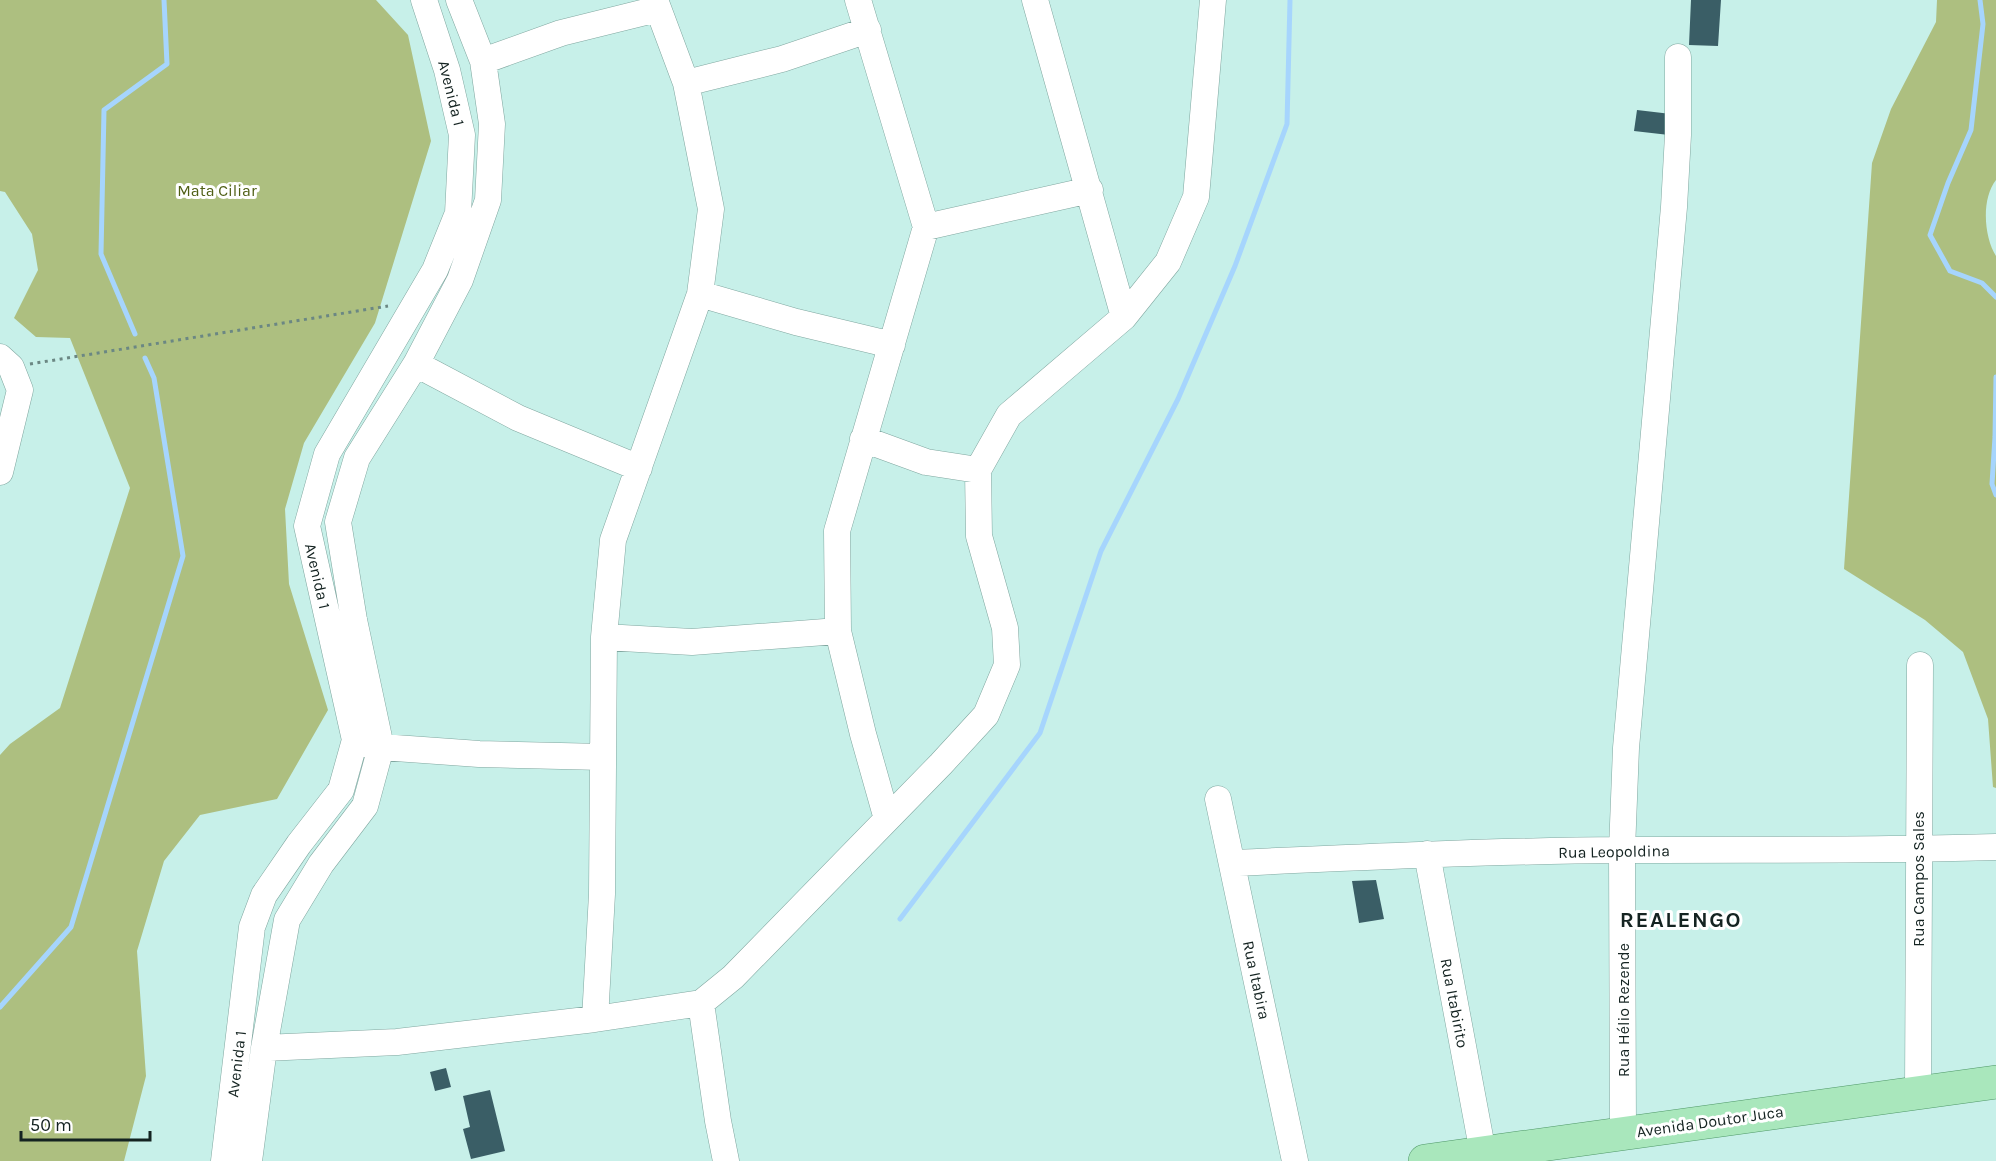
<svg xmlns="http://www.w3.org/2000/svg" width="1996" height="1161" font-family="Karla,sans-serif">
<rect width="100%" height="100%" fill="#c7f0e9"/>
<path fill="#adbf80" d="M0,0H376L408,35L431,141L375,323L304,443L285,509L289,584L328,710L277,799L200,815L164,861L137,951L146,1076L124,1161H0V755L10,744L60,708L130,488L70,338L36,337L14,318L38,270L32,234L5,192L0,191Z
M1937,0H1996V180C1981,199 1984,237 1996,256V788L1993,787L1988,719L1963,652L1925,620L1844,569L1872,163L1891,109L1936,22Z"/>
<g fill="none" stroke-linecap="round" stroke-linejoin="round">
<path stroke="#a6d5fd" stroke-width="5" d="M1980,0L1983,24L1971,130L1948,183L1930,235L1950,271L1982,283L1996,297
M135,334L101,254L104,110L167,64L164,0
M1996,377L1995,437L1992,484L1996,495
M900,919L1040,733L1101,551L1178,399L1235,266L1287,124L1290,0
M0,1007L71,927L183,556L154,378L145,358"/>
</g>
<path fill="#3a5e66" d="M1691,0H1721L1718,46L1689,45Z
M1637,110L1671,114L1669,135L1634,131Z
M1376,880L1384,919L1359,923L1352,881Z
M446,1068L451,1087L435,1091L430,1072Z
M490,1090L505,1151L471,1159L463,1129L470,1127L463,1096Z"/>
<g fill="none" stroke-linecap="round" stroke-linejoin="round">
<defs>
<path id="minor" d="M858,0L926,227L837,531L838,631L863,734L887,819
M1035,0L1124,317
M483,61L561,33L658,9
M686,83L782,59L868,30
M926,227L1090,190
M700,294L796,322L892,345
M0,357L11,367L20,390L0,472
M416,364L518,418L639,468
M863,439L926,462L978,470
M604,637L692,642L838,631
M365,743L381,747L479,754L603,757
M1218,799L1295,1161
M1427,854L1483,1153
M1232,863C1362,857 1492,851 1623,850C1747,849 1872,851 1996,847
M701,1003L718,1121L726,1161
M595,1019L602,894L604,637L613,540L700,294L711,209L686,83L655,0
M264,1048L397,1042L595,1019L701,1003L733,977L941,764L986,715L1007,665L1005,628L979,536L978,470L1009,415L1124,317L1168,262L1196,197L1213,0
M1918,1092L1920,665
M1623,1133L1622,850L1626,748L1674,207L1678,135V57
M224,1161L252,927L264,895L299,844L341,790L355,740L307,526L327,454L435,270L458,213L462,135L447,70L424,0
M249,1161L264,1048L287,920L321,864L365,806L381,747L354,620L338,522L357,458L416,364L460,280L488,200L492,124L483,61L459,0"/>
<path id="major" d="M1425,1161L1996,1082"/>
</defs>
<use href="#minor" stroke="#80a7a0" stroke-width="27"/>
<use href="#major" stroke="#4f9868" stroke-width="34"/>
<path stroke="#6b8783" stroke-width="3" stroke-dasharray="3 4.5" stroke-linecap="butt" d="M30,364L388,306"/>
<use href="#minor" stroke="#fff" stroke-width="26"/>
<use href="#major" stroke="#a9e7bc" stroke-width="33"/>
</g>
<g text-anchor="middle" stroke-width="6" stroke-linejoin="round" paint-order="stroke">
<g font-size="16" fill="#142321" stroke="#fff">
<text transform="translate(452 93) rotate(76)" y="6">Avenida 1</text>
<text transform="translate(318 576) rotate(77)" y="6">Avenida 1</text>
<text transform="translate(1614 851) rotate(-1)" y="6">Rua Leopoldina</text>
<text transform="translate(1918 879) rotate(-90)" y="6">Rua Campos Sales</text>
<text transform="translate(1257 980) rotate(78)" y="6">Rua Itabira</text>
<text transform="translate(1455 1003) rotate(79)" y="6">Rua Itabirito</text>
<text transform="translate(1623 1010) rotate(-90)" y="6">Rua Hélio Rezende</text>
<text transform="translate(236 1064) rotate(-83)" y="6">Avenida 1</text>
<text transform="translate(1710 1121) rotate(-8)" y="6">Avenida Doutor Juca</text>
</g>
<g font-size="16" fill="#4f5f15" stroke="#fff">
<text x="217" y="196">Mata Ciliar</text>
</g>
<g font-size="22" font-weight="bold" letter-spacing="1.5" fill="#142321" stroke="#fff">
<text x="1681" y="927">REALENGO</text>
</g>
</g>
<path d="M21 1131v9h129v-9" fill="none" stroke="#142321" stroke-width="3"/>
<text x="30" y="1131" font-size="18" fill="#142321" stroke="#ffffff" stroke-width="4.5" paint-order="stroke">50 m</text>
</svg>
